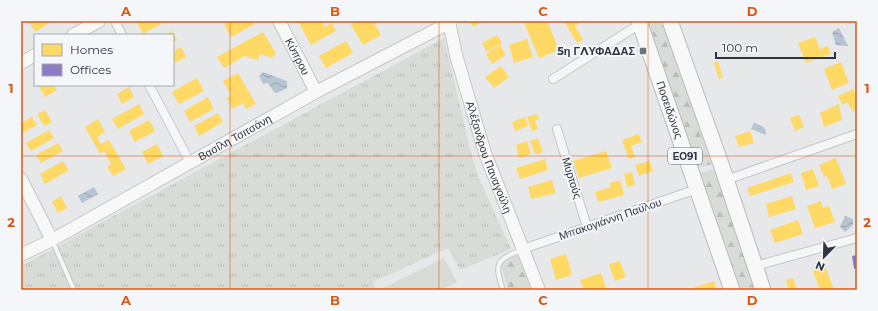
<svg xmlns="http://www.w3.org/2000/svg" width="878" height="311" font-family="Montserrat,sans-serif">
<defs>
<pattern id="grass-tufts" width="24" height="20" patternUnits="userSpaceOnUse"><rect width="24" height="20" fill="#d7ddd6"/><path d="M3 7l-1-3M5 7V3M7 7l1-3M15 17l-1-3M17 17v-4M19 17l1-3" fill="none" stroke="#b9beb9"/></pattern>
<pattern id="forest-firs" width="22" height="20" patternUnits="userSpaceOnUse"><rect width="22" height="20" fill="#d7ddd6"/><path d="M5 1l3.5 6h-7zM16 11l3.5 6h-7z" fill="#b9beb9"/></pattern>
<pattern id="water-waves" width="16" height="10" patternUnits="userSpaceOnUse"><rect width="16" height="10" fill="#b7c4d2"/><path d="M0 5q4-4 8 0t8 0" fill="none" stroke="#95a0ac"/></pattern>
</defs>
<rect width="100%" height="100%" fill="#e6e8ea"/>
<path fill="url(#grass-tufts)" d="M444,38L470,149L478,176L511,249L460,270L448,248L373,282L376,290H21V266Z"/>
<path fill="url(#forest-firs)" d="M646,21H662L712,164L698,168Z
M714,169L756,290H741L700,173Z
M512,256H520L531,290H508L501,265L505,259Z"/>
<path fill="#d7ddd6" d="M444,258L457,282L441,290H379Z"/>
<path fill="url(#water-waves)" d="M839,28L848,46L836,45L832,32Z
M263,72L287,81V88L277,93L274,92L268,83L263,84L259,76Z
M754,123C761,126 767,127 766,135L751,129Z
M94,187L98,194L82,203L78,196Z
M845,216L853,219V225L845,232L840,227Z"/>
<path fill="#ffd966" d="M29,21H46L48,24L35,32Z
M136,21H166L143,34Z
M231,21H254L255,24L231,37L224,25Z
M298,21H321L325,27L332,23L336,31L311,45Z
M358,21H373L381,35L363,45L351,25Z
M468,21H481L474,27Z
M529,21H547L559,50L539,58L525,25Z
M564,21H577L578,24L575,26L583,40L577,43Z
M172,31L177,40L173,43V35H165Z
M263,32L276,53L272,58L260,54L258,60L244,56L224,68L217,57Z
M497,35L502,43L487,52L482,43Z
M815,37L820,49L828,46L831,54L806,63L798,43Z
M527,39L533,57L514,63L509,45Z
M346,41L353,53L326,68L319,56Z
M500,45L506,55L492,64L486,54Z
M181,47L186,57L173,64V51Z
M718,61L723,78L719,79L714,63Z
M841,62L849,83L832,90L824,69Z
M501,66L509,77L494,88L485,77Z
M238,73L256,104L246,109L243,103L232,109L227,98L231,95L223,81Z
M197,78L204,91L179,104L172,92Z
M38,85H54L57,90L45,97Z
M129,87L134,97L122,104L117,94Z
M853,89L857,96V109L853,111L847,102L843,105L838,96Z
M208,97L214,109L190,122L184,111Z
M139,104L144,114L118,129L112,119Z
M839,104L842,120L824,127L820,113Z
M45,110L52,122L44,126L37,114Z
M218,113L223,122L199,136L194,126Z
M537,114L539,119L535,120L538,129L532,131L527,117Z
M799,115L804,127L795,131L790,118Z
M32,117L37,125L21,134V123Z
M525,117L528,126L515,131L512,122Z
M98,119L105,132L97,137L101,144L109,140L126,169L113,176L107,167L111,164L104,151L100,154L85,127Z
M149,120L155,131L135,142L129,131Z
M49,130L54,138L31,151L26,143Z
M750,131L754,143L739,147L735,136Z
M639,134L642,142L631,146L635,157L629,159L622,140Z
M538,138L543,152L535,154L530,141Z
M527,141L531,154L519,158L516,145Z
M58,143L63,151L41,163L36,155Z
M157,144L163,156L148,164L142,152Z
M606,151L612,168L579,178L573,161Z
M836,158L846,184L832,189L827,176L824,177L819,165Z
M545,159L548,170L520,179L516,168Z
M63,161L69,170L45,184L40,174Z
M650,161L653,171L639,176L635,165Z
M813,169L819,186L806,190L801,173Z
M632,172L635,185L627,187L624,174Z
M791,173L794,182L750,196L747,188Z
M552,180L556,193L531,199L528,187Z
M620,180L624,195L598,202L595,192L611,187L609,183Z
M61,196L67,208L58,213L52,202Z
M792,196L796,209L769,217L766,204Z
M821,201L823,208L829,206L835,222L815,228L807,206Z
M798,220L803,234L775,243L770,230Z
M566,254L572,275L556,280L550,259Z
M620,261L626,277L615,281L609,264Z
M825,266L834,290H820L813,271Z
M601,273L607,290H584L580,280Z
M793,278L797,290H789L786,280Z
M714,281L717,290H686Z"/>
<path fill="#8e7cc3" d="M857,255V268L854,269L852,256Z"/>
<g fill="none" stroke-linecap="round" stroke-linejoin="round">
<defs>
<path id="lane" d="M53,242L74,290
M503,290C494,264 496,259 522,250"/>
<path id="street" d="M115,21L122,35
M553,79L640,24
M149,85L190,162
M557,129L587,227
M726,180L857,134
M523,249L697,189
M755,266L857,238"/>
<g id="secondary">
<path id="s1" d="M279,21L316,92"/>
<path id="s2" d="M449,21L456,55L485,153L539,290"/>
<path d="M73,35L99,21"/>
<path d="M21,63L35,55"/>
<path d="M21,179L52,240"/>
<path id="s3" d="M21,255L52,240L316,92L449,23"/>
</g>
<g id="highway">
<path id="s4" d="M639,21L732,290"/>
<path d="M670,21L721,164L763,290"/>
</g>
</defs>
<use href="#lane" stroke="#c4c6c8" stroke-width="6"/>
<use href="#street" stroke="#c4c6c8" stroke-width="10"/>
<use href="#secondary" stroke="#c4c6c8" stroke-width="14"/>
<use href="#highway" stroke="#b9bbbe" stroke-width="17"/>
<use href="#lane" stroke="#f5f6f7" stroke-width="4"/>
<use href="#street" stroke="#f5f6f7" stroke-width="8"/>
<use href="#secondary" stroke="#f8f8f8" stroke-width="12"/>
<use href="#highway" stroke="#f8f8f8" stroke-width="15"/>
</g>
<path fill="none" stroke="#df570f" stroke-width="1" stroke-opacity="0.55" d="M230,21V290M439,21V290M648,21V290M21,156H857"/>
<rect fill="#6e747d" stroke="#f4f6f9" stroke-width="1.5" x="639" y="47" width="8" height="8" rx="2"/>
<g text-anchor="middle" stroke-width="4" stroke-linejoin="round" paint-order="stroke">
<rect fill="#f4f6f9" stroke="#696f7a" stroke-width="1" x="668" y="148" width="34" height="16" rx="3"/>
<g font-size="10" font-weight="bold" fill="#2d3543">
<text x="685" y="160">ΕΟ91</text>
</g>
<g font-size="11" font-weight="bold" fill="#2d3543" stroke="#f4f6f9" text-anchor="end">
<text x="635" y="55">5η ΓΛΥΦΑΔΑΣ</text>
</g>
<g font-size="11" fill="#2d3543" stroke="#f4f6f9">
<text dy="4" stroke="none"><textPath href="#s1" startOffset="40">Κύπρου</textPath></text>
<text dy="4" stroke="none"><textPath href="#s4" startOffset="94">Ποσειδώνος</textPath></text>
<text dy="4" stroke="none"><textPath href="#s3" startOffset="244">Βασίλη Τσιτσάνη</textPath></text>
<text dy="4" stroke="none"><textPath href="#s2" startOffset="142">Αλέξανδρου Παναγούλη</textPath></text>
<text transform="translate(572 178) rotate(73)" y="4">Μυρτούς</text>
<text transform="translate(610 219) rotate(-19)" y="4">Μπακογιάννη Παύλου</text>
</g>
</g>
<rect width="878" height="311" fill="none" stroke="#f4f6f9" stroke-width="44"/>
<rect x="34" y="34" width="140" height="52" fill="#f4f6f9" stroke="#a4a9b0"/>
<rect x="42" y="44" width="20" height="12" fill="#ffd966" stroke="#a4a9b0"/>
<text x="70" y="54" font-size="12" fill="#2d3543">Homes</text>
<rect x="42" y="64" width="20" height="12" fill="#8e7cc3" stroke="#a4a9b0"/>
<text x="70" y="74" font-size="12" fill="#2d3543">Offices</text>
<g transform="translate(824 257) rotate(203)" stroke="#f4f6f9" stroke-width="3" paint-order="stroke">
<path d="M0-3L7 15L0 10L-7 15Z" fill="#2d3543"/>
<text y="-6" font-size="11" font-weight="bold" text-anchor="middle" fill="#2d3543">N</text>
</g>
<path d="M716 52v6h119v-6" fill="none" stroke="#2d3543" stroke-width="2"/>
<text x="722" y="52" font-size="12" fill="#2d3543" stroke="#f4f6f9" stroke-width="3" paint-order="stroke">100 m</text>
<rect x="22" y="22" width="834" height="267" fill="none" stroke="#df570f" stroke-width="1.5"/>
<g font-size="13" text-anchor="middle" font-weight="bold" fill="#df570f">
<text x="126" y="16">A</text>
<text x="335" y="16">B</text>
<text x="543" y="16">C</text>
<text x="752" y="16">D</text>
<text x="11" y="93">1</text>
<text x="867" y="93">1</text>
<text x="11" y="227">2</text>
<text x="867" y="227">2</text>
<text x="126" y="305">A</text>
<text x="335" y="305">B</text>
<text x="543" y="305">C</text>
<text x="752" y="305">D</text>
</g>
</svg>
